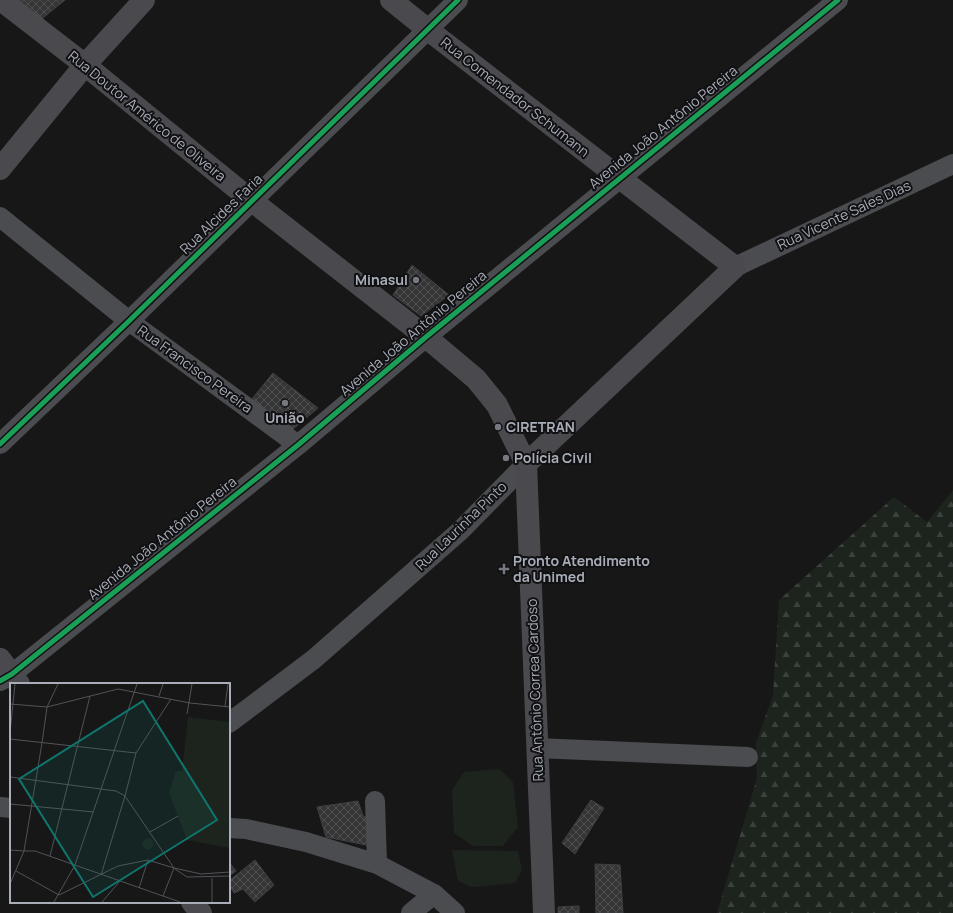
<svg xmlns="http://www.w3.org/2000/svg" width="953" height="913" font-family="Manrope,sans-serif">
<defs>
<pattern id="forest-firs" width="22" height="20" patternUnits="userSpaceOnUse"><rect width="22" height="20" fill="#1d241e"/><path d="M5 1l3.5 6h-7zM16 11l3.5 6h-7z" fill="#3b413d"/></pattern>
<pattern id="building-cross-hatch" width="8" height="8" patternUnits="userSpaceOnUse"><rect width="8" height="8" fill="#353536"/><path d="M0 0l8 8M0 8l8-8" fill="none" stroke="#4f5051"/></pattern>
</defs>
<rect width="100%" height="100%" fill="#171717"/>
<path fill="#1d241e" d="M499,769L513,782L518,827L503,846H473L454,833L452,790L464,772Z
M452,850L518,851L522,870L515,883L472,887L458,881Z"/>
<path fill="url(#forest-firs)" d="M953,490V913H717L757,778L756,743L773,695L779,600L894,497L927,522Z"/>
<path fill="url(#building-cross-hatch)" stroke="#3f4043" d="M12,0H65L39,21Z
M412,265L449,295L421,316L393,295Z
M273,373L318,408L292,430L252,399Z
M591,800L604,808L575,854L562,843Z
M358,801L363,816L369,818L371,846L326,837L317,807Z
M255,860L274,885L255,902L243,889L234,893L229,885V881Z
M229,862L236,871L229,876Z
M595,864L620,865L623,913H596Z
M579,906V913H558V907Z"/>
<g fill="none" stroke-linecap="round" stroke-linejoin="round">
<path stroke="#4b4c50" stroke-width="20" d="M0,217L129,321L298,445
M735,267L953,164
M0,444L129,321L458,0
M0,681L12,674L298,445L426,337L838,0
M229,723L314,659L460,531L526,464
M537,748L748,757
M375,801L377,864
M0,807L11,808
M229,828L246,829L306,842L377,864L434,894L455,913
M411,913L434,894"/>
<path stroke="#4a4a4e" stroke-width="22" d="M1,0L85,65L252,201L426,337L476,379L497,405L526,464L544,913
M391,0L427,29L735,267L526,464
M0,169L85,65L144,0
M0,659L19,684
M192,902L201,913"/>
<defs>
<path id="cycleway" d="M0,444L129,321L458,0
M0,681L12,674L298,445L426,337L838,0"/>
</defs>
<use href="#cycleway" stroke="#111113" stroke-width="8"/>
<use href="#cycleway" stroke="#1a9f57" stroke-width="5"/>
</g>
<g fill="#757880" stroke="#111113" stroke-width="1.5">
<circle cx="416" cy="280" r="4"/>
<circle cx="285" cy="403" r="4"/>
<circle cx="498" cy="427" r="4"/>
<circle cx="506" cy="458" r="4"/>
<path d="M502 563h4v4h4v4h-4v4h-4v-4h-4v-4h4z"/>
</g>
<g text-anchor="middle" stroke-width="4" stroke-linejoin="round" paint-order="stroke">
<g font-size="14" fill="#a8adb8" stroke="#111113">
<text transform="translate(515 97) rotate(38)" y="5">Rua Comendador Schumann</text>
<text transform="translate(147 116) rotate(39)" y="5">Rua Doutor Américo de Oliveira</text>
<text transform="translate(663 127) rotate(-39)" y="5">Avenida João Antônio Pereira</text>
<text transform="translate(221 214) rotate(-44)" y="5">Rua Alcides Faria</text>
<text transform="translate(844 215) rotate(-25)" y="5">Rua Vicente Sales Dias</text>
<text transform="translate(413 333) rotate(-40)" y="5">Avenida João Antônio Pereira</text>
<text transform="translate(195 369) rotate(36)" y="5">Rua Francisco Pereira</text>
<text transform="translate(461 526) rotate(-44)" y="5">Rua Laurinha Pinto</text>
<text transform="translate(162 538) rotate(-39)" y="5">Avenida João Antônio Pereira</text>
<text transform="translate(535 690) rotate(-92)" y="5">Rua Antônio Correa Cardoso</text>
</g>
<g font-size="14" font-weight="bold" fill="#a8adb8" stroke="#111113" text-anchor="start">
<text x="408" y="285" text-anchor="end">Minasul</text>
<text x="285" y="423" text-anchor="middle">União</text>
<text x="506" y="432">CIRETRAN</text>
<text x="514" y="463">Polícia Civil</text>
<text x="513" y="566">Pronto Atendimento<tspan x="513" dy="16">da Unimed</tspan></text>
</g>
</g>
<g transform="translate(10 683)">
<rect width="220" height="220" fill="#171717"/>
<path d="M132.5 161a5.5 5.5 0 1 1 11 0a5.5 5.5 0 1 1-11 0Z" fill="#1d241e"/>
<path d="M178,34L220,39V165L177,157L159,110L166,88H172Z" fill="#1d241e"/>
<path fill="none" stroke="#515357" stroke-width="1" d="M149,13L153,1M0,21L37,24L108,6L180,20L220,24M215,23L218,1M177,31L182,1M0,50L5,1M0,56L126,70L115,113M32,60L37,24L48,1M126,70L161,16M0,94L106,108L115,113L164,185L191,191L220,189M0,121L84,129M140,149L168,133M0,167L14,168M14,168H25L170,219M40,173L80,13M165,186L177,194L220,193M6,188L49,212M91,192L115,113M0,201L14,168L32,60M129,205L138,177M49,212L108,183L138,177L164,185L153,213M44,219L65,182L127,1M92,219L110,198M202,219V195"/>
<path fill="#0f766e" fill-opacity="0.15" stroke="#0f766e" stroke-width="2" d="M133,18L207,137L83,214L9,96Z"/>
<rect width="220" height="220" fill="none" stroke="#a8adb8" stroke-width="2"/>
</g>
</svg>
